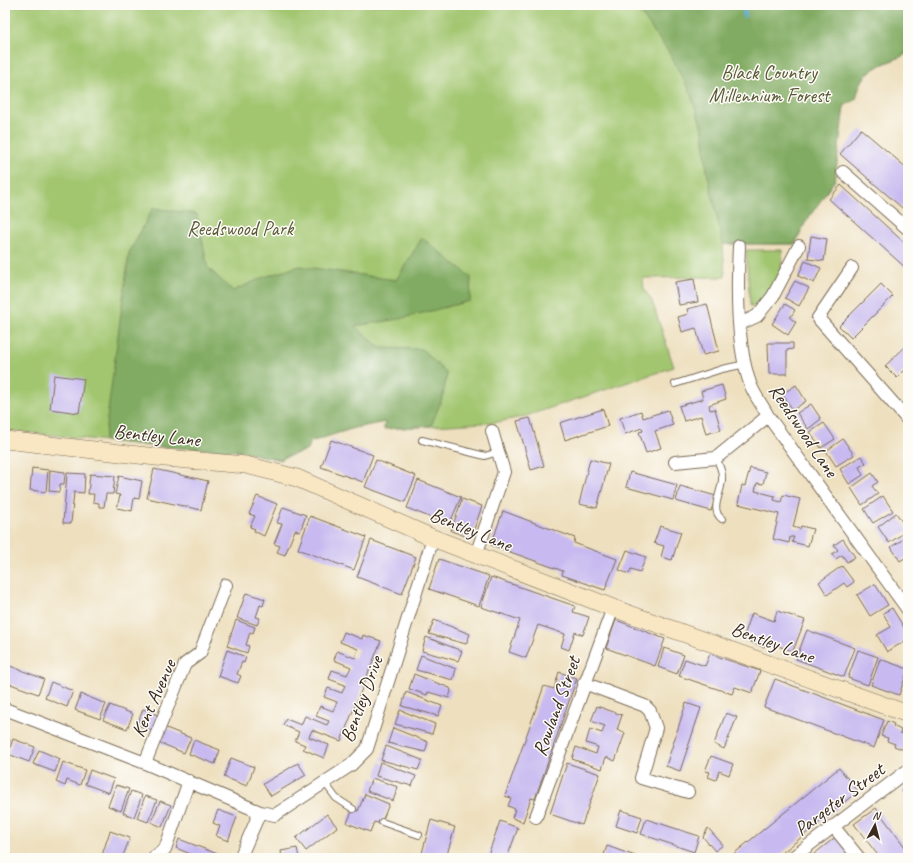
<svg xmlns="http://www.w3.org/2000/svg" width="913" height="863" font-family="Caveat,sans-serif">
<rect width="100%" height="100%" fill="#fdfcf7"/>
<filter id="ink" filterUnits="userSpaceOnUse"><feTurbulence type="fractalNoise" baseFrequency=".025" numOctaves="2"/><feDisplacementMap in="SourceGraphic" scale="8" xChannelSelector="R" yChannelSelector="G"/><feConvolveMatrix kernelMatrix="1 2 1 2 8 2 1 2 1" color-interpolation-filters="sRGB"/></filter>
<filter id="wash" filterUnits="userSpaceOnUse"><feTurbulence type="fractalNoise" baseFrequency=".012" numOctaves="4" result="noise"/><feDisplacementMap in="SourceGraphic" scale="16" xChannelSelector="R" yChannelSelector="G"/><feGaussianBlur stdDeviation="0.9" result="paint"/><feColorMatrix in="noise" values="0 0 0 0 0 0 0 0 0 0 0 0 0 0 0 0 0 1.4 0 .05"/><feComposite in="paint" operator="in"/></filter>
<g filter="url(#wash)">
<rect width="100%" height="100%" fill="#eee0bf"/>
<path fill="#a2c66f" stroke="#6e7846" d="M5,5H908V53C880,68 863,64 856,99L844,106L833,180L805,223L795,244H723L725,277L643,278L644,289L652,301L674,367L526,416L498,422L384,429L385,422L354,428L310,442L308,450L285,457L281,460L239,451L163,447L5,430Z
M746,250H782C782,256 782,263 781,269C779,281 765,305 751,307L750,304Z"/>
<path fill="#81ab62" stroke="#5e6a40" d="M635,5H908V53C880,68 863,64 856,99L844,106L835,180L805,223L795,244H723L707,172L703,131L690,92L670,54Z
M153,208L197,214L208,268L233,291L264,277L300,266L396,280L422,238L471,277L470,301L399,319L355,326L380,348L422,349L447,374L443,396L431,426L384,429L385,422L354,428L310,442L308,450L285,457L281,460L239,451L163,447L104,441L129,253Z"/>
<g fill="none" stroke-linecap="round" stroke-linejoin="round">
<path stroke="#60afda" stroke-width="4" d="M744,16L745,5"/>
</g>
<g id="blocks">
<path fill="#c8baf0" d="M861,129L908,169V213L840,154Z
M841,185L908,246V270L829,199Z
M811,236L827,239L824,261L808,259Z
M805,261L821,268L814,283L798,276Z
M694,279L698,302L679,305L675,282Z
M795,281L809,288L799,306L785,298Z
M881,284L893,296L851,338L839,326Z
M707,304L719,351L703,355L696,328L682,332L678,317L688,314L687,309Z
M785,304L795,310L790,318L796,322L788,335L772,324Z
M768,343H793V349L787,350V374H769Z
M908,344V367L897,378L885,366Z
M54,375L84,379L79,413L50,409Z
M722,385L726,399L709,405L710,410L715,409L721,430L706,434L701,416L684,421L679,406L703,399L701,391Z
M796,385L806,401L793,410L782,394Z
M811,404L821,419L808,429L797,413Z
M603,409L608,426L565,440L560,423Z
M668,410L673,425L655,431L661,448L646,453L639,432L643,431L642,428L625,434L620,418L641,411L643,418Z
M530,418L544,466L531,470L517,421Z
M824,423L835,439L821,448L810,432Z
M843,439L854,455L836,466L826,451Z
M331,440L373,455L363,482L321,467Z
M861,456L866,463L859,467L863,475L849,484L840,469Z
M590,459L609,464L597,508L579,504Z
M376,460L416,476L405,502L365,487Z
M32,468L48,470L46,492L30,490Z
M750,468L766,472L763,484L757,483L755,491L775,496L774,500L781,502L783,495L800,499L793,527L800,529L801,526L813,529L808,546L792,542L794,537H790L789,543L773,539L779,514L738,504L742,485L745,486Z
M154,469L208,481L201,510L147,498Z
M50,470L65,472L64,484H60L59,492L49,491Z
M630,472L677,485L673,500L626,487Z
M67,473L85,474L84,493L74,492L71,523H63Z
M872,473L878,482L872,486L878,494L862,505L851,488Z
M90,474L115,476L113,494H106L104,507H99V503L93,502L94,494H88Z
M119,476L142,481L139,499L134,498L132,511L117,508L120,495L115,494Z
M418,480L461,497L449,525L407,508Z
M680,486L716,496L711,511L676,501Z
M257,496L277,504L264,536L254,531L255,529L250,527L255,516L249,514Z
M883,496L893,511L873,523L864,509Z
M462,499L482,506L471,538L451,531Z
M283,507L306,515L300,532L295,530L285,555L277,552L280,546L274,544L282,524L277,523Z
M503,511L575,538L574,543L617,559L605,590L562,575L563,571L491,545Z
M896,513L908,530L889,543L878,527Z
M310,516L366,537L354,570L298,549Z
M660,526L681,532L672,560L661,557L664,546L654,543Z
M908,536V556L900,561L891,547Z
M843,539L855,557L847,562L842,555L836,559L832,554L838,550L834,545Z
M371,540L416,557L402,594L357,577Z
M627,550L646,557L640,572L631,569L629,574L619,570Z
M439,559L489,576L479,606L429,589Z
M842,566L854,582L847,587L844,583L827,595L819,582Z
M491,577L575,606L573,612L589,617L583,635L575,632L569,650L561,647L565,634L538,625L526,658L509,652L520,620L481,607Z
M875,584L888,605L870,616L857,595Z
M246,593L265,599L263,606L260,605L256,617L260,618L257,625L237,618Z
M892,608L908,634V639L887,652L877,635L891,627L883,613Z
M777,611L805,620L793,651L766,642L764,647L743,639L752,613L774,621Z
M236,620L255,627L253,633L250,632L246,645L249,646L247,653L227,646Z
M434,620L470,634L466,644L429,634Z
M616,620L665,639L655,666L606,648Z
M807,630L855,648L844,677L796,659Z
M344,632L362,639L363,635L381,641L341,741L312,730L309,737L329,745L324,758L303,749L305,745L295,741L299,732L283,725L286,719L301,725L305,716L327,725L329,721L316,716L320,706L333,711L337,702L324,697L328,688L342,693L345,685L329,679L332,670L347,675L351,667L334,660L337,651L355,658L358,649L340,642Z
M426,637L462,651L458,661L422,651Z
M664,648L684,655L677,674L658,667Z
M227,650L246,657L244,663L242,662L237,674L241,676L238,683L218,676Z
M858,650L878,657L868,685L848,678Z
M710,654L760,671L752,693L735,687L732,694L679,676L685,659L705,666Z
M421,655L456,669L453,680L416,670Z
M880,659L908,669L899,695L871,685Z
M5,664L44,679L38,694L5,682Z
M559,672L577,678L535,799L531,798L523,822L512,818L515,809L508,806L511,798L505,796L544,686L554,689Z
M414,674L450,688L451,691L449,698L428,692L427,695L409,689Z
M775,679L884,720L874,748L764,707Z
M51,682L73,691L67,707L45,698Z
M908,686V699L903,697Z
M406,692L442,706L438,716L402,706Z
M81,694L106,704L100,719L75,710Z
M686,703L701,708L680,771L666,766Z
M110,705L133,714L127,729L103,720Z
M597,706L622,715L617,730L625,733L615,761L606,757L602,769L572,759L576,747L596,754L598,747L586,743L590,729L602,733L605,726L591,721Z
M143,709L160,716L153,731L137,725Z
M400,710L435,724L432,734L395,724Z
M726,713L737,717L724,749L714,744Z
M887,721L894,724L893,726L901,730L900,733L908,736L907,751L894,746L895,744L887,741L888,738L881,736Z
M164,727L191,738L184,753L158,742Z
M393,728L428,742L425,752L388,743Z
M5,738L10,740L5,752Z
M13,739L35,747L29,762L8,754Z
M194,740L220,750L215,764L189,754Z
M386,746L422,760L418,770L381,760Z
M39,750L60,759L55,772L33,764Z
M711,756L733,764L729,775L719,771L716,780L708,777L710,772L705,771Z
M231,758L254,767L247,786L224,777Z
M63,762L85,770L80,785L67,780L65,786L56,782Z
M380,762L416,776L412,786L376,776Z
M298,763L306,775L271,796L263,784Z
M567,763L600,774L582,825L550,814Z
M839,768L858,791L776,858H733L731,856Z
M90,770L114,779L109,793L85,784Z
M372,778L398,787L393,801L367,791Z
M116,785L129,789L121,811L108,806Z
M908,786V798L902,791Z
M131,791L142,795L134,817L123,813Z
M365,794L389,804L381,824L374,822L370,832L347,823L353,809L358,811Z
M145,796L157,800L148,822L137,818Z
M160,801L171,805L162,827L151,822Z
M876,808L908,851L907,858H880L854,824Z
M218,810L237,817L228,841L216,836L220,826L213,823Z
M621,810L642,817L637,833L616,826Z
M327,814L337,827L306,851L296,838Z
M646,819L699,836L694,852L641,834Z
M431,820L455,827L446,858H438L422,853Z
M500,821L518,828L507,858H487Z
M708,828L723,845L715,851L703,837Z
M110,831L130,838L122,858H101Z
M837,836L854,858H809Z
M179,839L220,855L218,858H194L195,856L176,848Z
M607,846L641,858H603Z
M297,848L299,858H282L281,851Z"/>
</g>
</g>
<g filter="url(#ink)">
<use href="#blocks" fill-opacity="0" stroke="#7a6a56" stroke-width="1"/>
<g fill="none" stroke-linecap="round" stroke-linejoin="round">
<defs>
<path id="lane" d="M675,384L722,369L746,364
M422,440L485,456L498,452
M716,458C719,465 723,471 722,479C722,493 709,509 722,519
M325,783L336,798L353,809
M382,822L419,835"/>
<path id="street" d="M843,172L908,229
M739,246C737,288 736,347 751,386C755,396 763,406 768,416L908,610
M852,268L818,318L908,420
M740,324L757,316L773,296L799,246
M675,462L716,458L768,416
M476,555L504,472L492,431
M584,683L645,706L650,711L656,728L641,778L688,792
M5,709L145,763L260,812
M145,763L185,664L200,653L226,585
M536,817L613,608
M833,826L859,858
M153,858L165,849L189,781
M240,858L260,812L275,815L351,765L367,749L433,538
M792,858L908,770"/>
<path id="secondary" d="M5,440L165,458L246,465L297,478L433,538L613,608L908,714"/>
</defs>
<use href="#lane" stroke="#7a6a56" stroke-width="8"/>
<use href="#street" stroke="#7a6a56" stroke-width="14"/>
<use href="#secondary" stroke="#7a6a56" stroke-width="18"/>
<use href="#lane" stroke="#fff" stroke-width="6"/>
<use href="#street" stroke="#fff" stroke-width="12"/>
<use href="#secondary" stroke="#f9e7c3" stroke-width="17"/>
</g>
</g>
<g text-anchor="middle" stroke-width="3" stroke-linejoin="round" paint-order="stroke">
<g font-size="20" fill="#5a5936" stroke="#fdfcf7">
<text x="769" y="79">Black Country<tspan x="769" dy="23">Millennium Forest</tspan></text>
<text x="240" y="235">Reedswood Park</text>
</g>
<g font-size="20" fill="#3b2a1e" stroke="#fdfcf7">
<text transform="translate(804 430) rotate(56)" y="7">Reedswood Lane</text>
<text transform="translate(157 435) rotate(6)" y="7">Bentley Lane</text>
<text transform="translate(471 529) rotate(22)" y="7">Bentley Lane</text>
<text transform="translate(773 642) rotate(20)" y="7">Bentley Lane</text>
<text transform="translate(153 698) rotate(-66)" y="7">Kent Avenue</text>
<text transform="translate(361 699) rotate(-70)" y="7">Bentley Drive</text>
<text transform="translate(556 706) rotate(-70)" y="7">Rowland Street</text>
<text transform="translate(839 799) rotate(-37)" y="7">Pargeter Street</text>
</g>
</g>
<rect width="913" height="863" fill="none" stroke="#fdfcf7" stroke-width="20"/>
<g transform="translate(875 825) rotate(7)" stroke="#fdfcf7" stroke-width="3" paint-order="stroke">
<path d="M0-3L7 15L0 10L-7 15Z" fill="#3b2a1e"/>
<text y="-6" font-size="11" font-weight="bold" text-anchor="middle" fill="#3b2a1e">N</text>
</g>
</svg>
